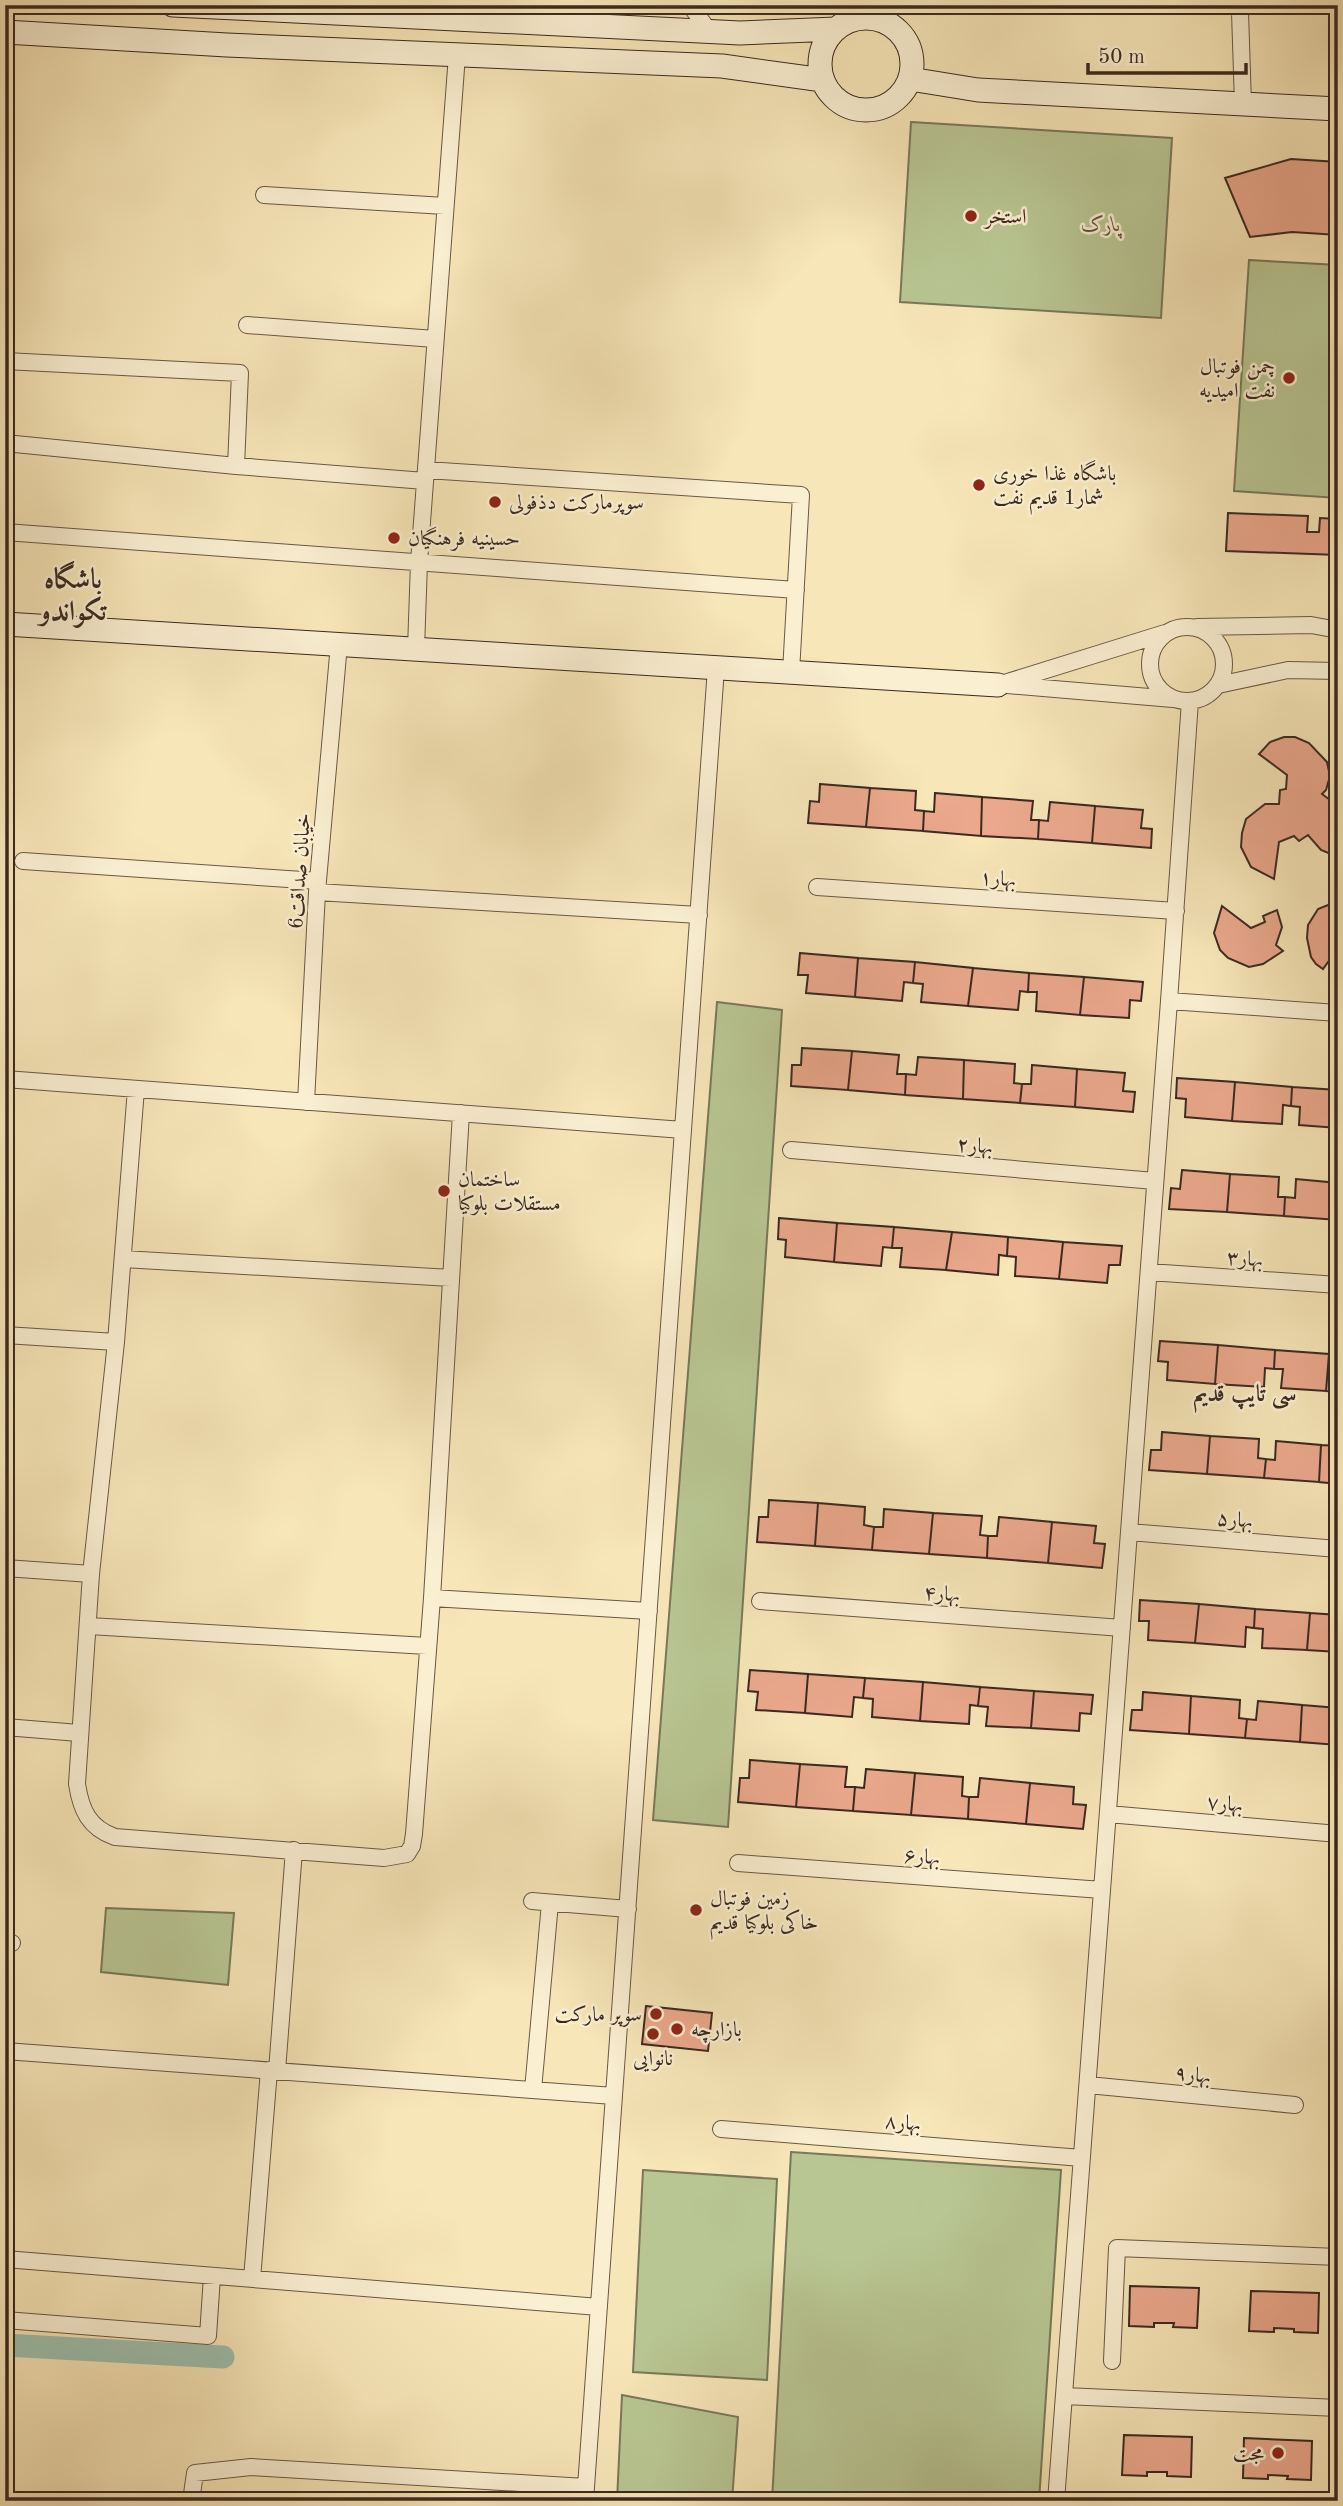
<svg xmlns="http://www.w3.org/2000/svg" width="1343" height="2506" font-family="'Old Standard TT',Amiri,serif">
<rect width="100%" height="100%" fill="#f7e6b8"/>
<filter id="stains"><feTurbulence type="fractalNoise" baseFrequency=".00286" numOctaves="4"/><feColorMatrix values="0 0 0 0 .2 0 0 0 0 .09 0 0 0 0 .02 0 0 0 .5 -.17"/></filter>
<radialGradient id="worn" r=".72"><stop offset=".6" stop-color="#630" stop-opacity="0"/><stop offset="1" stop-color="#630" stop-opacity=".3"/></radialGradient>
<path fill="#b8c693" stroke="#7a7859" stroke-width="2" d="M911,122L1172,138L1161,318L900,302Z
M1249,260L1338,265V498L1234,491Z
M717,1002L782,1010L728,1827L653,1820Z
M106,1908L234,1913L228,1985L101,1972Z
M791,2152L1061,2170L1039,2501H772Z
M643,2170L777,2179L767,2380L633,2372Z
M622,2395L738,2417L732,2501H617Z"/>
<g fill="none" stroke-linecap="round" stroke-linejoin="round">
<path stroke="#9dc0ad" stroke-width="23" d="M5,2345L223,2357"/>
</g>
<path fill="#eba88d" stroke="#3b291f" stroke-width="2" d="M1291,159L1338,162V235L1292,232L1250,237L1225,178Z
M1228,513L1308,516L1307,532H1319L1320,518L1338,519V555L1226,551Z
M1284,737H1295L1309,743L1327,762L1330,776L1326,790L1322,794L1334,803L1331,808L1338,813V857L1321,850L1308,835L1299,841L1294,836L1279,842L1274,879L1251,867L1241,847L1242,833L1246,819L1265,804H1279L1280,790L1286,789L1287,775L1259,754L1270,742Z
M820,784L870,788L866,827L808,823L810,801L819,802Z
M870,788L916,791L915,810L924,811L923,831L866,827Z
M935,793L982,797L981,836L923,831L924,811L934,812Z
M982,797L1033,801L1031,820H1039L1038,839L981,836Z
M1050,802L1095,806L1092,843L1038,839L1039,820L1048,821Z
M1095,806L1143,810L1141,828L1152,829L1151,848L1092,843Z
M1338,901V948L1323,969L1316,964L1311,957L1307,938L1308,925L1318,909Z
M1222,906L1251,928L1265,922L1263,916L1277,910L1282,927L1276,945L1283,951L1263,964L1249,967L1228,958L1220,950L1214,933Z
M800,953L858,958L855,997L806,993L808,975H798Z
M858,958L915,962L913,983L904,982L902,1001L855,997Z
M915,962L973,968L968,1006L921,1002L923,984L913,983Z
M973,968L1029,973L1028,992L1020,991L1018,1010L968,1006Z
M1029,973L1084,977L1080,1015L1036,1011L1037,992H1028Z
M1084,977L1143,982L1141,1001L1130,1000L1129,1018L1080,1015Z
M802,1048L852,1051L848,1090L791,1086L792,1065H801Z
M852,1051L899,1055L897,1074H906L905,1095L848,1090Z
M918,1057L964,1060L963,1099L905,1095L906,1074L916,1075Z
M964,1060L1015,1064L1014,1083L1022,1084L1020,1103L963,1099Z
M1032,1065L1077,1069L1075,1107L1020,1103L1022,1084H1031Z
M1077,1069L1125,1073L1123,1091L1135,1092L1133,1112L1075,1107Z
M1177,1078L1235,1082L1232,1121L1185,1117L1186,1099L1176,1098Z
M1235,1082L1292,1087L1291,1106L1283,1105L1282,1124L1232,1121Z
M1292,1087L1338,1090V1128L1299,1125L1300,1107L1291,1106Z
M1182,1170L1230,1174L1227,1212L1169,1209L1171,1188L1180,1189Z
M1230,1174L1279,1177L1278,1197H1285L1284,1216L1227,1212Z
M1296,1179L1338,1183V1220L1284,1216L1285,1197L1295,1198Z
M779,1218L837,1223L834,1262L785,1257L786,1240L778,1239Z
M837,1223L894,1227L892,1248L883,1247L881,1266L834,1262Z
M894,1227L952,1232L946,1270L900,1267L902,1248H892Z
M952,1232L1008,1237L1007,1256L999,1255L998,1275L946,1270Z
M1008,1237L1063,1242L1059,1279L1015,1276L1016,1257L1007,1256Z
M1063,1242L1122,1246L1120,1265H1109L1107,1283L1059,1279Z
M1160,1341L1218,1345L1215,1384L1167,1380L1168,1362L1158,1361Z
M1218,1345L1275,1350L1274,1369L1265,1368L1264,1387L1215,1384Z
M1275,1350L1329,1354L1326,1391L1281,1388L1283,1369H1274Z
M1329,1354H1338V1392L1326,1391Z
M1162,1432L1210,1436L1207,1474L1149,1470L1151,1450H1161Z
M1210,1436L1259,1439L1258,1458L1266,1459L1264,1478L1207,1474Z
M1276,1441L1321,1445L1319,1482L1264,1478L1266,1459L1275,1460Z
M1321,1445L1338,1446V1484L1319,1482Z
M769,1500L818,1503L815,1546L757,1542L759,1517H768Z
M818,1503L865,1507L864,1525L874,1527L872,1550L815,1546Z
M884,1509L933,1513L929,1554L872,1550L874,1527H883Z
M933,1513L982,1516L980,1535L988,1536L987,1558L929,1554Z
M999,1517L1052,1522L1048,1563L987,1558L988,1536H997Z
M1052,1522L1096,1526L1094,1543L1105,1544L1102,1568L1048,1563Z
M1140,1600L1199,1604L1195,1643L1148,1640L1149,1621H1139Z
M1199,1604L1255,1609L1254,1628L1246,1627L1245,1647L1195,1643Z
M1255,1609L1310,1613L1307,1650L1262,1648L1263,1629L1254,1628Z
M1310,1613L1338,1615V1652L1307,1650Z
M750,1670L808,1674L805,1713L756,1710L758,1692L748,1691Z
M808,1674L865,1678L863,1698L854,1697L852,1717L805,1713Z
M865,1678L923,1682L920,1721L872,1717L873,1699L863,1698Z
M923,1682L980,1687L978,1706L970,1705L969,1724L920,1721Z
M980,1687L1034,1691L1031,1728L986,1726L988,1707L978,1706Z
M1034,1691L1093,1695L1091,1714L1080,1713L1079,1731L1031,1728Z
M1143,1692L1191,1696L1189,1734L1130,1730L1132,1710H1142Z
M1191,1696L1240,1700L1239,1718L1247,1719L1245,1738L1189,1734Z
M1258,1701L1302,1705L1300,1742L1245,1738L1247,1719L1256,1720Z
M1302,1705L1338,1708V1745L1300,1742Z
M750,1760L800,1764L796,1807L738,1802L740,1778H749Z
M800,1764L847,1767L845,1787H855L853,1811L796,1807Z
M866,1769L915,1773L911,1815L853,1811L855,1787L864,1788Z
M915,1773L963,1777L962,1796L969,1797L968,1819L911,1815Z
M980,1778L1030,1783L1026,1824L968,1819L969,1797H978Z
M1030,1783L1074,1787L1073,1804L1086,1805L1083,1829L1026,1824Z
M646,2006L712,2013L708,2051L642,2044Z
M1130,2286L1199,2288L1197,2328L1173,2327L1174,2323H1154V2327L1129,2326Z
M1251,2291L1319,2293L1318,2333L1294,2332V2329L1274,2328V2332L1249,2331Z
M1124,2435L1192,2437L1191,2477L1167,2476V2472H1147V2476L1122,2475Z
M1244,2438L1312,2441L1311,2480L1287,2479L1288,2476L1268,2475V2479L1243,2478Z"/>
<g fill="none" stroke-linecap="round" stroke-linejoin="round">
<defs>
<path id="street" d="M690,5L709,31
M866,5V18
M1235,5L1240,12L1243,104
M264,195L445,206
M247,325L435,339
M5,361L240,373L236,466
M5,443L236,466L425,481
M426,470L801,495L791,672
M5,532L796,590
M1197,627L1311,625L1338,630
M1150 664a37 37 0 1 1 74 0a37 37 0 1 1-74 0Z
M416,649L419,562L457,55
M998,685L1165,633
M1007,685L1173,699
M1218,685L1288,670L1338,671
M1190,701L1169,1001L1338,1013
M23,861L318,881
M817,887L1176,911
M317,892L699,915
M5,1079L683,1130
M136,1089L116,1342L91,1574L77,1784C81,1810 89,1828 115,1837L384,1858L407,1854L412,1846L414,1834L432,1598L461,1113
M306,1102L317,892L339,644
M791,1150L1155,1181
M123,1259L451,1278
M1149,1272L1338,1285
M5,1335L116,1342
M1129,1532L1338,1549
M5,1568L91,1574
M432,1598L649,1611
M760,1601L1122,1628
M89,1626L427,1646
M5,1727L79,1733
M1108,1814L1338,1834
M738,1863L1102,1890
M532,1901L628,1909
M5,1943H12
M5,2051L614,2096
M277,2071L294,1850
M1088,2085L1295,2105
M533,2090L550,1903
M721,2129L1082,2158
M5,2259L599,2307
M252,2279L269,2070
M5,2320L208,2336L212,2276
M1112,2361L1117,2248L1338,2257
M1064,2396L1338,2408
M191,2501L195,2473L251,2467L586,2487
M585,2501L716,668
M1056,2501L1169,1001"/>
<path id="secondary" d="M173,5L740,33L836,29
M820 64a46 46 0 1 1 92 0a46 46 0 1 1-92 0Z
M5,32L227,45L722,66L823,80
M910,79L978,90L1338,109
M5,624L998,685"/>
</defs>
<use href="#street" stroke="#6a5845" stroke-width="18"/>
<use href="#secondary" stroke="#3b291f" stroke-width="25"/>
<use href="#street" stroke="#faefd1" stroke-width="16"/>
<use href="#secondary" stroke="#faefd1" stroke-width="23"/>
</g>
<g fill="#8f2418" stroke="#faefd1" stroke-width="2.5">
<circle cx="971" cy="216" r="7"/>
<circle cx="1289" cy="378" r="7"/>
<circle cx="979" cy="485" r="7"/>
<circle cx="495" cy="502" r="7"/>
<circle cx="394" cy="538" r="7"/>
<circle cx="444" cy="1191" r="7"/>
<circle cx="696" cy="1910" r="7"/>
<circle cx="656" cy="2014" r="7"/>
<circle cx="677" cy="2029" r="7"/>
<circle cx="653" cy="2034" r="7"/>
<circle cx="1278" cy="2453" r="7"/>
</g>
<g text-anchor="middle" stroke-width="5" stroke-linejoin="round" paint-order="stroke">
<g font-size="21" fill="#3b291f" stroke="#faefd1" text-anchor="start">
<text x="985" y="223">استخر</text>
<text x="1275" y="373" text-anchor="end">چمن فوتبال<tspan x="1275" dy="24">نفت امیدیه</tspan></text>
<text x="993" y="480">باشگاه غذا خوری<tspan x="993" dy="24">شمار1 قدیم نفت</tspan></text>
<text x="509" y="509">سوپرمارکت دذفولی</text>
<text x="408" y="545">حسینیه فرهنگیان</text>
<text x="458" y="1186">ساختمان<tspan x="458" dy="24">مستقلات بلوکیا</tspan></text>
<text x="710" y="1905">زمین فوتبال<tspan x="710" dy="24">خاکی بلوکیا قدیم</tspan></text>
<text x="642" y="2021" text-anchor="end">سوپر مارکت</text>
<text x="691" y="2036">بازارچه</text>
<text x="653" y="2065" text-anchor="middle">نانوایی</text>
<text x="1264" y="2460" text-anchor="end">مجت</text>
</g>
<g font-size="21" font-style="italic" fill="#5a503c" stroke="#faefd1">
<text x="1101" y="231">پارک</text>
</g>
<g font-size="21" fill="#3b291f" stroke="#faefd1">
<text transform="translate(299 871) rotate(-86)" y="7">خیابان صداقت6</text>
<text transform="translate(998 878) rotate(4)" y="7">بهار۱</text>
<text transform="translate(975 1145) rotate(5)" y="7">بهار۲</text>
<text transform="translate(1245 1258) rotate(4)" y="7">بهار۳</text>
<text transform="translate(1235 1519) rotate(5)" y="7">بهار۵</text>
<text transform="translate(942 1593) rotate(4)" y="7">بهار۴</text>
<text transform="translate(1225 1803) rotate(5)" y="7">بهار۷</text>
<text transform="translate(922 1856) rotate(4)" y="7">بهار۶</text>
<text transform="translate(1193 2074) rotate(6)" y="7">بهار۹</text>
<text transform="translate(903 2122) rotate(5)" y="7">بهار۸</text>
</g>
<g font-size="23" font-weight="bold" fill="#3b291f" stroke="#faefd1">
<text x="1245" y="1401">سی تایپ قدیم</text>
</g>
<g font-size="28" font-weight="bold" fill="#3b291f" stroke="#faefd1">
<text x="73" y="588">باشگاه<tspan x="73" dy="32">تکواندو</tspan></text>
</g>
</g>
<rect width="1343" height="2506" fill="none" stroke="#f7e6b8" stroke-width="28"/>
<rect x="7" y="7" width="1329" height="2492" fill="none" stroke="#3b291f" stroke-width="3.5"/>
<rect x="14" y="14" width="1315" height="2478" fill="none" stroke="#3b291f" stroke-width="2"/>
<path d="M1088 63v10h158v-10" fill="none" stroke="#3b291f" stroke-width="3.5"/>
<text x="1098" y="63" font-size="21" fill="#3b291f" stroke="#faefd1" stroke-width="5" paint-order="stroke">50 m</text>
<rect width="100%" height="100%" filter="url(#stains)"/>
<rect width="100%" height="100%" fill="url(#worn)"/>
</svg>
